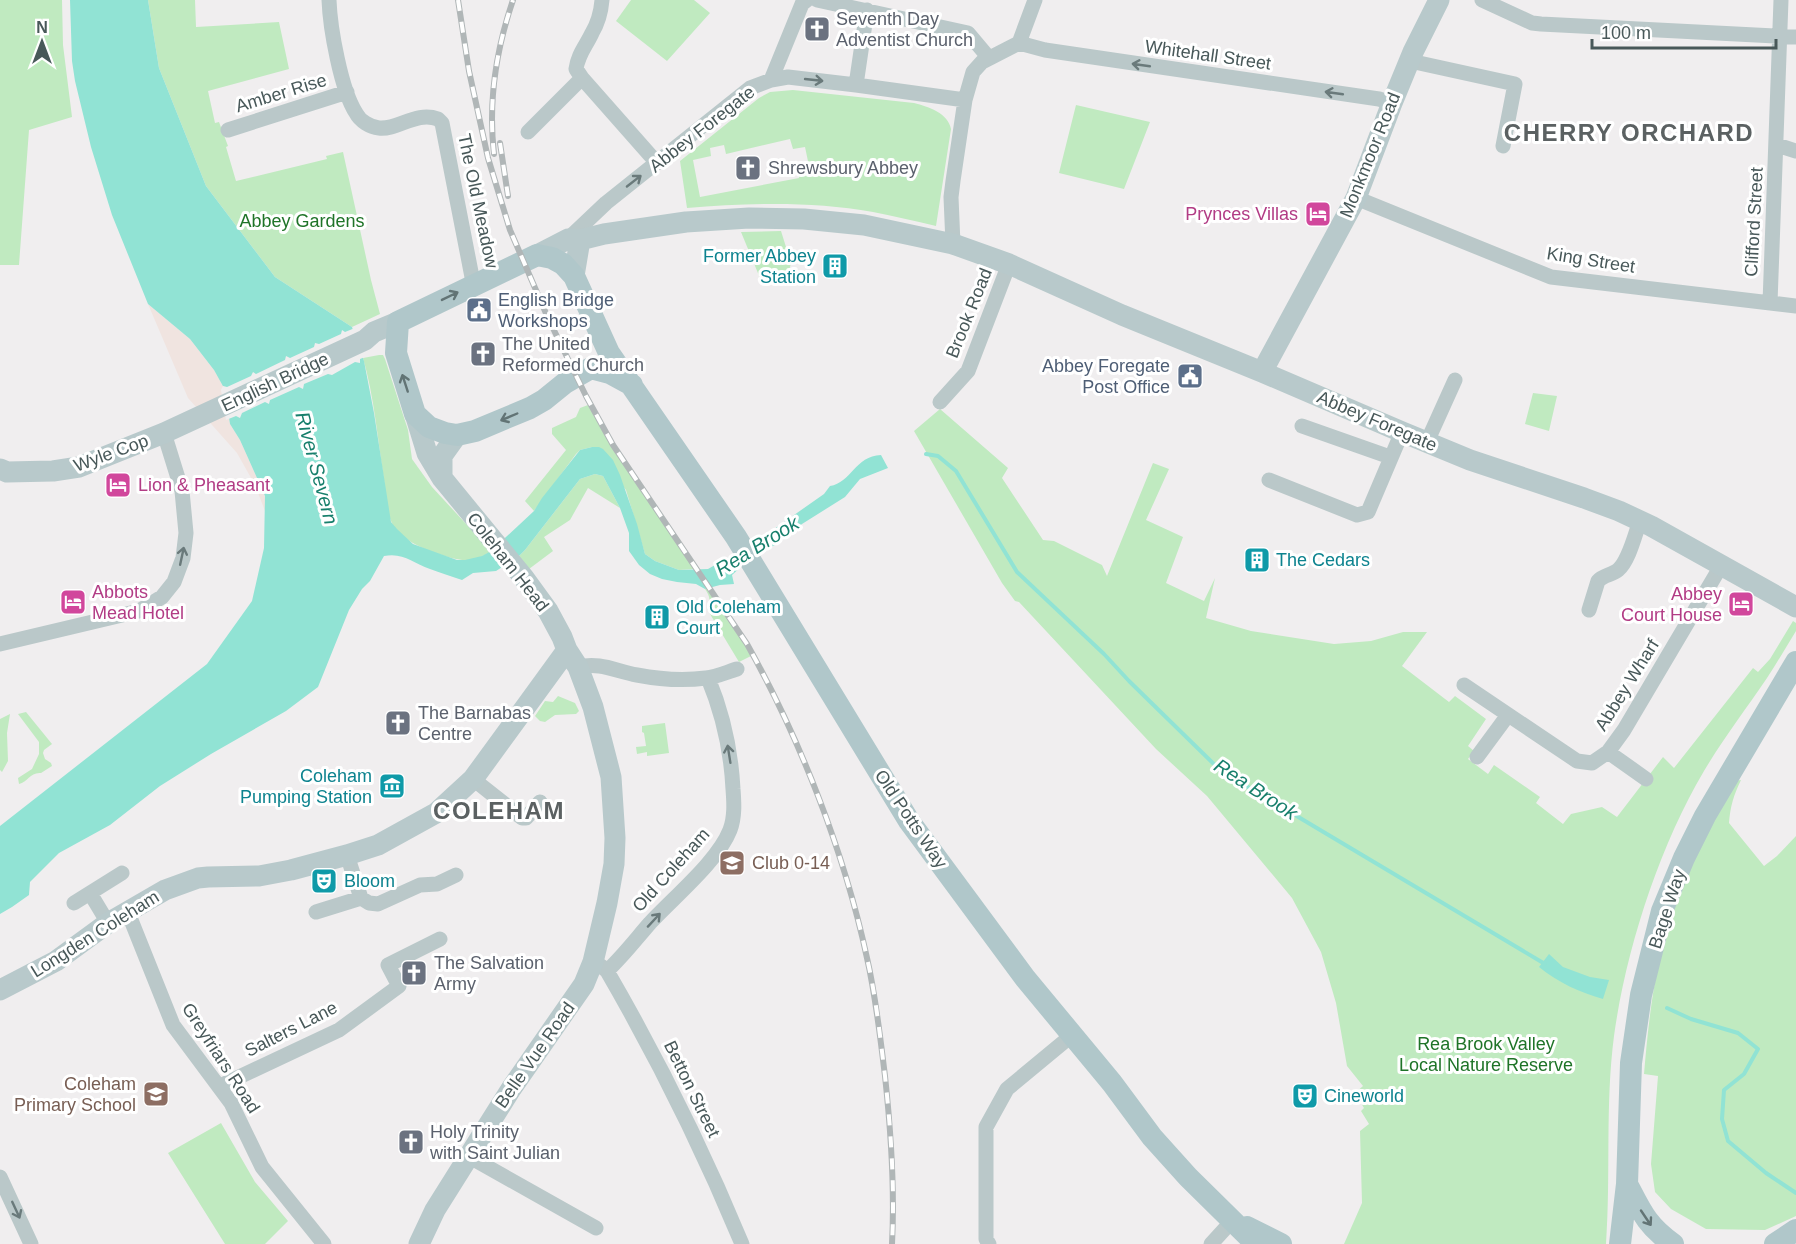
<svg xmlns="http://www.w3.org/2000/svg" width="1796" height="1244" font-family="Arial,sans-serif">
<rect width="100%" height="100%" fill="#f0eeef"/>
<path fill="#c0eac0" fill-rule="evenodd" d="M0,0H62L63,45L72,117L29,130L19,265H0Z
M148,0H195L196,27L279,22L289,69L208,91L215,123L219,122L228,146L226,147L236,181L327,159L326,156L343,152L371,280L380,314L352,327L275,277L206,186L159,68Z
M631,0H694L710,13L667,61L616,21Z
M793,90L914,103C929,107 948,113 951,129L936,226C915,221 894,216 873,212C812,201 749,203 687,208L680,161L759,98L770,92ZM790,139L793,149L805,147L809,166L798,168L799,178L700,197L693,160L711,156L710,148L724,145L726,154Z
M1076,105L1150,122L1124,189L1059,173Z
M781,231L791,263L789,271L767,280L760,278L741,232Z
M379,355H383L385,359L408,430L412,459L432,487L491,551C472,564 459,561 439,554C423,549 397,538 391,521C386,509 386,493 384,480C378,441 374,396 363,358Z
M1533,393L1557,396L1549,431L1525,424Z
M588,405L624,465L694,569L679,570L655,561L645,554L626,490L592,447L580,450L576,454L534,511L525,501L566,450L552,434V428L576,417L580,408Z
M940,409L1008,468L1002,478L1043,540L1054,541L1102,565L1107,576L1153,463L1169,469L1146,520L1183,537L1166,583L1204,601L1215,578L1206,618L1251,631L1334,644L1371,641L1403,632H1427L1402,666L1449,702L1455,696L1486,719L1468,746L1474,751L1468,759L1488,774L1494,765L1540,797L1536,803L1563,824L1571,814L1602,807L1617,817L1663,757L1674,768L1753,668L1758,672L1770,659L1793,621L1796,623V631C1786,647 1777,663 1767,678C1746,709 1723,739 1704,771C1659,847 1626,949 1614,1036C1605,1105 1611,1175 1606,1244H1344L1362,1203L1360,1131L1369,1124L1361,1111L1364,1108L1355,1093L1363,1086L1347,1066L1336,1003L1321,952L1292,898L1207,796L1156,749L1019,602L1015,601L1002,583L914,431Z
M595,474L603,476L620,508L588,488L570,520L544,537L553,551L529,569L518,557L525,550L580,479Z
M709,588L742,638L751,656L739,662L707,609C711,601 710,596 705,589Z
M558,696L575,703L579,711L576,714L555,715L545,722L540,721L535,716L545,701L553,702Z
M26,712L52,744L44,750L43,753L45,759L51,763L52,766L41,773C30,772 28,782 19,784L18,778L32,769L39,754V742L18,714Z
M10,714L7,733L8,761L2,772L0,770V719Z
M665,723L669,753L647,756V752L637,754L636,747L646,746L644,733L642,732V726Z
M1741,780C1734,794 1730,807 1729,823L1764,866L1777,856L1796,836V1216L1765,1230L1706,1229L1671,1209L1655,1192L1651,1164L1658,1076L1644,1074C1648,1027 1653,979 1666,933C1681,880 1709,830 1734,781Z
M221,1123L255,1182L288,1221L265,1244H225L168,1153Z"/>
<path fill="#f0e4e0" d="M148,304L190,339L214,370L224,388L230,424L240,440L265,496V511L255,485L237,453L188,398Z"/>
<path fill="#91e3d4" d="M70,0H148L159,68L206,186L275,277L352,327L364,361L374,413L391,522L397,529L413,544L457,560H465L482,556L491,551L534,511L542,498L580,450L592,447H599L603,449L613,460L620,475L637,524L645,554L655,561L679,570L708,569L757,541L824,494L830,486C851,483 855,456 881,455L888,468L860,479L845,497L802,524L775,545L767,549H761L732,575L734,584L720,585L705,589L696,584L677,582L662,579L650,574L639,565L629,551V533L620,508L603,476L595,474L580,479L525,550L518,557L496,571L473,573L462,580C451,576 440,573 430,569C413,563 403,552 384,556L370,581L362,589L349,610L318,687L286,711L211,754L160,786L110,825L59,853L30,882L29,895L12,907L0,914V826L207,664L252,601L264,548L265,496L240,440L230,424L224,388L214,370L190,339L148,304L112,215L91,147L75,81L72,61Z
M1549,954L1563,967L1590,977L1609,980L1603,999C1579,992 1559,983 1539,967Z"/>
<path fill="#f0eeef" d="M355,328L365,357L360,359V363L355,362L332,375L328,374L304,384L303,389L299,387L270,400L269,404L265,402L242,413L240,418L236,416L226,420L221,390L223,386L227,387L251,376L253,372L256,374L285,360L286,356L290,358L314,347L315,343L319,344L341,334L342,330L345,332Z"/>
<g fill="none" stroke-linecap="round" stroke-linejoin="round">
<path stroke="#91e3d4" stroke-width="4" d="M926,454L938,456L956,471L1017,572L1104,654L1129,681L1221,771L1545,964
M1667,1008L1691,1019L1738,1033L1758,1049L1744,1074L1724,1090L1722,1119L1728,1141L1766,1173L1796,1193"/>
<path stroke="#bac8c9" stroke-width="15" d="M329,0C330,28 341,90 356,113C360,121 370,127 379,128C398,130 416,111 438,119L442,123L472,277L475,284
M602,0C601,12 598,23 592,33C586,46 578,54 576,69L582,78L657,163
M817,0L968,33L989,58
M1482,0L1532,23L1541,24L1796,37
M1019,43L1045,50L1379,99L1392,103
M1410,61L1515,84L1503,146
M771,80L802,4L807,0
M856,85L867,10
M228,130L347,92
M528,132L582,78
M1777,145L1796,151
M1356,198L1551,277L1796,306
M568,239L606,203L750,88L771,80L788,77L856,85L965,100
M953,244L951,197L953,181L965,100L973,72L982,62L1019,43L1035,0
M1770,303L1781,0
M940,402L968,371L1009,264
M1302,426L1390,457
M1427,442L1455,380
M1269,480L1357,515L1368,512L1402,432
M1589,610L1598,581C1603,575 1612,575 1618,570C1629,561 1635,534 1640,521
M0,644L139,611L162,597L174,582L183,558L186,533L182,491L164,433
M578,667C601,662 615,671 637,675C658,679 684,681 706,678C716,677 727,672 737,669
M1464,685L1577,761L1592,763L1608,752L1624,730L1721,566
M1608,752L1646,779
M1477,757L1508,715
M473,779L522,818H526L540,802
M347,855L361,898L369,903L378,904L420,885L437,884L456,875
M74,903L90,893
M127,910L173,1025L231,1103L262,1167L324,1244
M316,912L361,898
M108,923L90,893L122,873
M601,966L607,971C658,1059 703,1150 742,1244
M607,971C623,956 636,939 650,923C674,897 718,861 730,830C735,817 734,802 733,789C731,750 723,714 708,678
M220,1086L339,1030L399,986L388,965L440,939
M468,1156L596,1228
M0,1177L31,1244
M989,1244L986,1239V1127L1007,1089L1071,1036
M1211,1244L1232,1221"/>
<path stroke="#b8c9cb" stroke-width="21" d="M537,255L568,239L580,240L604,234L686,222L749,218L804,219L864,225L953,244L1009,264L1122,315L1262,372L1402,432L1470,460L1584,498L1619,511L1651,526L1796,607
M574,276L580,240
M1262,372L1356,198L1392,103L1413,52L1439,0
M415,414L427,453L442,478L524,578L548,611L562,637L567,650L578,667L593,707L611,777L615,838L614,864L607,903L593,962L584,984L511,1089L435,1210L419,1244
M0,469L7,472L53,471L79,467L164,433L365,340L374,332L398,322
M442,478V456L457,435
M0,990L56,961L108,923L165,890L198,878L208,877L259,876L291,870L347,855L378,845L436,813L473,779L567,650"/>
<path stroke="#b0c7ca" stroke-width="22" d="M632,385L610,373L591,368L565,383L544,400L530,408L475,431L457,435L445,433L429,427L415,414L396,353L398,322L537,255L552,258L563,264L574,276L609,353L736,537L909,821L1025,978L1112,1083L1152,1137L1188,1177L1254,1242L1258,1244
M1627,1184C1641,1211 1647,1226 1673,1244
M1247,1227L1281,1244
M1620,1244L1627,1184L1631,1063L1641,995L1662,911L1684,858L1705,816L1796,662
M1775,1244L1796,1230"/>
<defs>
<path id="rail" d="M458,0L469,71L488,158L510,230L548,318L586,396L613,445L747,644C800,739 844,851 867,958C876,997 880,1036 885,1076C891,1132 895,1187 892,1244
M500,143L508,196
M494,154C488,102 496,50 513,0"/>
</defs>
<use href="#rail" stroke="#b0b6b7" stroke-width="6"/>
<use href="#rail" stroke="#fff" stroke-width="4" stroke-dasharray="11" stroke-linecap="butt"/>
</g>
<defs><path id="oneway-shaft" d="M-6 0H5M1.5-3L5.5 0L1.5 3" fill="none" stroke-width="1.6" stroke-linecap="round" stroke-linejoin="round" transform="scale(1.5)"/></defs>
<g stroke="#6a7a7b">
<use href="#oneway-shaft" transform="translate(1141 65) rotate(-172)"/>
<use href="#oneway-shaft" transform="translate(814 80) rotate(6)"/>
<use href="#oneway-shaft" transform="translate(1334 93) rotate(-172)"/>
<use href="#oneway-shaft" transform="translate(634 181) rotate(-38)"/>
<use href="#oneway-shaft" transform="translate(182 556) rotate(-78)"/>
<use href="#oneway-shaft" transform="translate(729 754) rotate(-99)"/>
<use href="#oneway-shaft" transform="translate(654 920) rotate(-47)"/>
<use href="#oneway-shaft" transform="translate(16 1210) rotate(65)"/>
</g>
<g stroke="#627475">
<use href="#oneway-shaft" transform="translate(450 296) rotate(-26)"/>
<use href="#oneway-shaft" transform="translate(405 383) rotate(-108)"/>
<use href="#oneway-shaft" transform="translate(509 417) rotate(157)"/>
<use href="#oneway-shaft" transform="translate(1646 1218) rotate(56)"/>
</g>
<defs>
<symbol id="church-square" viewBox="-11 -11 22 22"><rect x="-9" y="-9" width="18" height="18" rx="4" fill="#6b7280" stroke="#fff"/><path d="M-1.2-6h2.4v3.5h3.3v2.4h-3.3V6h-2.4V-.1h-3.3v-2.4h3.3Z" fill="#fff"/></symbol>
<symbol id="hotel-square" viewBox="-11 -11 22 22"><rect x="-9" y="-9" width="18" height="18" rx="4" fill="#d1479c" stroke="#fff"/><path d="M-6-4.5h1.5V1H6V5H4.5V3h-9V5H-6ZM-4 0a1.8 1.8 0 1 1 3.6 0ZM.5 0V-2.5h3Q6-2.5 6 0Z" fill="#fff"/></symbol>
<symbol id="building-square" viewBox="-11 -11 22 22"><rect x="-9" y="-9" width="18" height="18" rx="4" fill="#0f9aa8" stroke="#fff"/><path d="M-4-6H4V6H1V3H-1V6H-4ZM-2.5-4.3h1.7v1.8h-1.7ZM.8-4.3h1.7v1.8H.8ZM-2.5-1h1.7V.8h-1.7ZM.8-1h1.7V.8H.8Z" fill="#fff"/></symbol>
<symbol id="civic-square" viewBox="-11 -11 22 22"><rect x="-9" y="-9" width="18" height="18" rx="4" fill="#5c6f8a" stroke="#fff"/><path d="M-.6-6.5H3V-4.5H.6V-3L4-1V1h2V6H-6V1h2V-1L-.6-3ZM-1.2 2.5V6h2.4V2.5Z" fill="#fff"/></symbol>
<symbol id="museum-square" viewBox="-11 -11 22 22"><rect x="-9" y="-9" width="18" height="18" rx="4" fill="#0f9aa8" stroke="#fff"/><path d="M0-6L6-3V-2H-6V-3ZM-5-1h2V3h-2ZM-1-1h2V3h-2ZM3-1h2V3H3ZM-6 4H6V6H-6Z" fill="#fff"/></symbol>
<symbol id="school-square" viewBox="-11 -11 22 22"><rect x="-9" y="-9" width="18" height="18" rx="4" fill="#8d6e63" stroke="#fff"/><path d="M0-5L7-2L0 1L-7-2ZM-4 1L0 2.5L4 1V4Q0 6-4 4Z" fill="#fff"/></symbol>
<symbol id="theatre-square" viewBox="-11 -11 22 22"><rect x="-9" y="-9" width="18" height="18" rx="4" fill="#0f9aa8" stroke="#fff"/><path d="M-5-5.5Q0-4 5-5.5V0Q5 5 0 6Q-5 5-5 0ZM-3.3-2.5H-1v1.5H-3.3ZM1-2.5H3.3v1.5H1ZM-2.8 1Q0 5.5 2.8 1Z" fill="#fff"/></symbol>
</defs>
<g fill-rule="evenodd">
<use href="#church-square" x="802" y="14" width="30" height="30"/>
<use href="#church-square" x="733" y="153" width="30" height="30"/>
<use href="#hotel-square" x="1303" y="199" width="30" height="30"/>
<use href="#building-square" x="820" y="251" width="30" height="30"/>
<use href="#civic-square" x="464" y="295" width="30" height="30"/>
<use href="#church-square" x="468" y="339" width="30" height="30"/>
<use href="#civic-square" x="1175" y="361" width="30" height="30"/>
<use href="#hotel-square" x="103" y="470" width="30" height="30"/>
<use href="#building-square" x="1242" y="545" width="30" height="30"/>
<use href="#hotel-square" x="58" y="587" width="30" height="30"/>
<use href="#hotel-square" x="1726" y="589" width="30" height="30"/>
<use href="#building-square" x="642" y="602" width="30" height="30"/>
<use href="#church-square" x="383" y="708" width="30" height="30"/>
<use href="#museum-square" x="377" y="771" width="30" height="30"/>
<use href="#school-square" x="717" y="848" width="30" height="30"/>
<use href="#theatre-square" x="309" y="866" width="30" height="30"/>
<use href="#church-square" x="399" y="958" width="30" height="30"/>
<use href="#school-square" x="141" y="1079" width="30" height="30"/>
<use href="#theatre-square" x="1290" y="1081" width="30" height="30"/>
<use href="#church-square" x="396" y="1127" width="30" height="30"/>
</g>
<g text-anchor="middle" stroke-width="6" stroke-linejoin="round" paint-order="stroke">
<g font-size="18" fill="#5b616d" stroke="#fff" text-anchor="start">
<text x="836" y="25">Seventh Day<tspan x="836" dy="21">Adventist Church</tspan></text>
<text x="768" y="174">Shrewsbury Abbey</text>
<text x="502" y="350">The United<tspan x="502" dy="21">Reformed Church</tspan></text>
<text x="418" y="719">The Barnabas<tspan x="418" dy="21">Centre</tspan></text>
<text x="434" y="969">The Salvation<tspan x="434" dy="21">Army</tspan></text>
<text x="430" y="1138">Holy Trinity<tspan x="430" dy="21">with Saint Julian</tspan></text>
</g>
<g font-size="18" fill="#485859" stroke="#fff">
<text transform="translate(1208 55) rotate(8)" y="6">Whitehall Street</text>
<text transform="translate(281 93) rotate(-17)" y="6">Amber Rise</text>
<text transform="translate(702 129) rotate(-38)" y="6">Abbey Foregate</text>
<text transform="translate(1370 155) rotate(-68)" y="6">Monkmoor Road</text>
<text transform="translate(478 201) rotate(78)" y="6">The Old Meadow</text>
<text transform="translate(1754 222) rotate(-87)" y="6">Clifford Street</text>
<text transform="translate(1591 260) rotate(9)" y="6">King Street</text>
<text transform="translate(969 313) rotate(-68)" y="6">Brook Road</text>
<text transform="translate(275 382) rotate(-25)" y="6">English Bridge</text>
<text transform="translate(1377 421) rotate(23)" y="6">Abbey Foregate</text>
<text transform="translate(111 453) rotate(-20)" y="6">Wyle Cop</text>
<text transform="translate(508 562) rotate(52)" y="6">Coleham Head</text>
<text transform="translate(1627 685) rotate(-58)" y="6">Abbey Wharf</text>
<text transform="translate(911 819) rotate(56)" y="6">Old Potts Way</text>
<text transform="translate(671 870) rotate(-48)" y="6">Old Coleham</text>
<text transform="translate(1667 909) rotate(-72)" y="6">Bage Way</text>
<text transform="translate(95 934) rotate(-32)" y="6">Longden Coleham</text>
<text transform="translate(291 1029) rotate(-27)" y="6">Salters Lane</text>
<text transform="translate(535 1055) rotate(-55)" y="6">Belle Vue Road</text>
<text transform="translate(221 1058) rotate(57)" y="6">Greyfriars Road</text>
<text transform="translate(692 1089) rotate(64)" y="6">Betton Street</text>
</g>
<g font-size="18" fill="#b23c85" stroke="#fff" text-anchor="end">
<text x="1298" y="220">Prynces Villas</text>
<text x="138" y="491" text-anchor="start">Lion &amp; Pheasant</text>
<text x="92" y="598" text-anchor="start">Abbots<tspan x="92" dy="21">Mead Hotel</tspan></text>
<text x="1722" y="600">Abbey<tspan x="1722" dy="21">Court House</tspan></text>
</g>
<g font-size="18" fill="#1f7428" stroke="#fff">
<text x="302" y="227">Abbey Gardens</text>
<text x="1486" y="1050">Rea Brook Valley<tspan x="1486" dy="21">Local Nature Reserve</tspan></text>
</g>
<g font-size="18" fill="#0d838f" stroke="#fff" text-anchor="start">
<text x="816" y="262" text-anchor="end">Former Abbey<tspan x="816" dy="21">Station</tspan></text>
<text x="1276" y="566">The Cedars</text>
<text x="676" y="613">Old Coleham<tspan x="676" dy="21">Court</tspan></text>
<text x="372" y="782" text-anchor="end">Coleham<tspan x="372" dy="21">Pumping Station</tspan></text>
<text x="344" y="887">Bloom</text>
<text x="1324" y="1102">Cineworld</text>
</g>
<g font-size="18" fill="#4e5e75" stroke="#fff" text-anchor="start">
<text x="498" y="306">English Bridge<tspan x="498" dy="21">Workshops</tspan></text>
<text x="1170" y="372" text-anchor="end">Abbey Foregate<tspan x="1170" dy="21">Post Office</tspan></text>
</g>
<g font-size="18" fill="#785e54" stroke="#fff" text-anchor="start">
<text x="752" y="869">Club 0-14</text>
<text x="136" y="1090" text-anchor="end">Coleham<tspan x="136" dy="21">Primary School</tspan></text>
</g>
<g font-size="20" font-style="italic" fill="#177f6c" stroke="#fff">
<text transform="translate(317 468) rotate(75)" y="7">River Severn</text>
<text transform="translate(757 546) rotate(-32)" y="7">Rea Brook</text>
<text transform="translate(1256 789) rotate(33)" y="7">Rea Brook</text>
</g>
<g font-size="24" font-weight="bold" letter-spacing="1.5" fill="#5b6162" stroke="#fff">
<text x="1629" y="141">CHERRY ORCHARD</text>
<text x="499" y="819">COLEHAM</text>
</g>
</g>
<g transform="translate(42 42)" stroke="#ffffff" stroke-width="4.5" paint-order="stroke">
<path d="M0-4.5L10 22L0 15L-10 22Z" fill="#485859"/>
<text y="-9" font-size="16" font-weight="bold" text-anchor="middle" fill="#485859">N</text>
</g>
<path d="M1592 39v9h184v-9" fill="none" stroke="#485859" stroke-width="3"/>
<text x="1601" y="39" font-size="18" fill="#485859" stroke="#ffffff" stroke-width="4.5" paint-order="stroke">100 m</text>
</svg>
